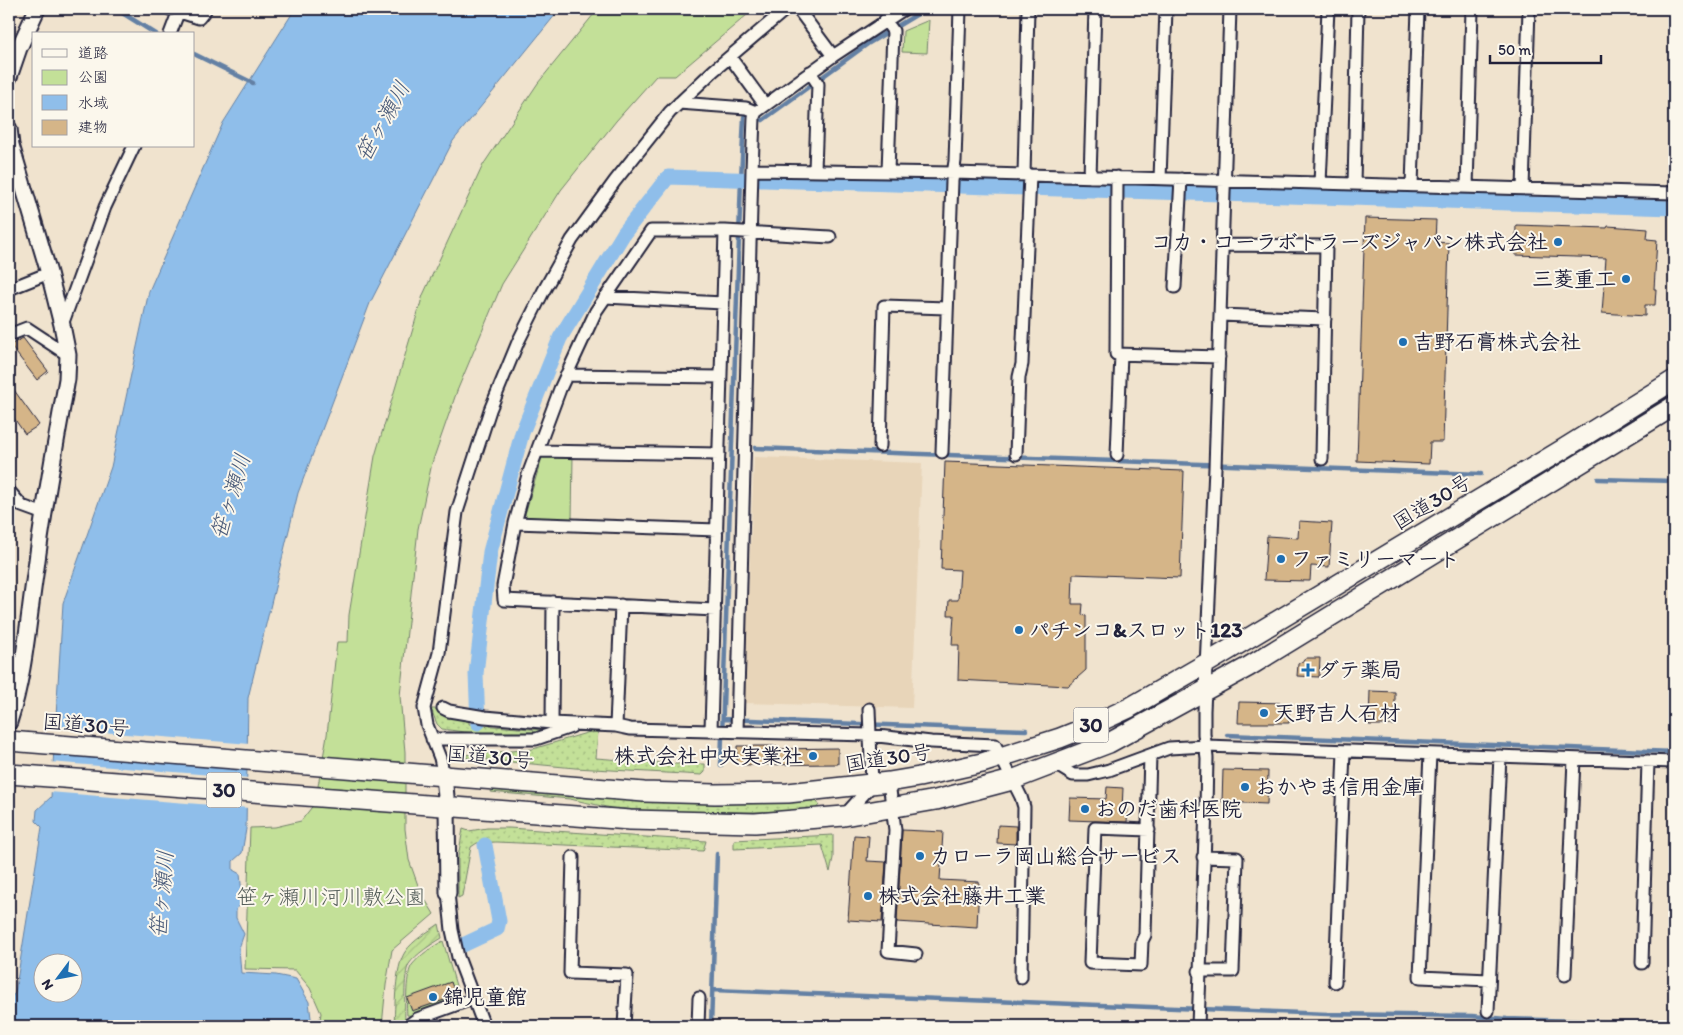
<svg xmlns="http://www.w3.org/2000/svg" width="1683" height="1035" font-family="Itim,'Klee One',sans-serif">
<defs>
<pattern id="grass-dots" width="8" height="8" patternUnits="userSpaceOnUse" patternTransform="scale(1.25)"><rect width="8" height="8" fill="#c3e098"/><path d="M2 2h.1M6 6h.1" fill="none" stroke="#a7c084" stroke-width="1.8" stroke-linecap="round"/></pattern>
<pattern id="garden-furrows" width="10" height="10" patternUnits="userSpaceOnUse" patternTransform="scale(1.25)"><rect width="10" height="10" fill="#c3e098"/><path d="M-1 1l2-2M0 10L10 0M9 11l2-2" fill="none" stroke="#a7c084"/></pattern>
</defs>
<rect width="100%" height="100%" fill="#f0e3ce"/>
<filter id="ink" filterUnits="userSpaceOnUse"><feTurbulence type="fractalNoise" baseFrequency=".02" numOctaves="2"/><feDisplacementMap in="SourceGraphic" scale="10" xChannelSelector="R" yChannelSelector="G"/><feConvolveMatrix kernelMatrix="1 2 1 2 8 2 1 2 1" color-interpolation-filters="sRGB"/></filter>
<g filter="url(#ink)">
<path fill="#e8d5b9" d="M754,457L922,463L912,708L744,703Z"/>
<path fill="url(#grass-dots)" stroke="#72816a" d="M431,709H440L446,716L469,721V724L543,730C528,741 463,732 442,729L437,724Z
M593,731H598L596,758L673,764H705V772L702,775L575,768L458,757L464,755L533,749Z
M492,786L666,802L724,804L816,800L819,805L815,810L761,812H665L611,808L570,799L490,792Z
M487,828H509L706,841L703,851L496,842L477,843L471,847L462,896L458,898V857L463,829L469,831Z
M833,835V858L830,872L822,845L734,849V840Z"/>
<path fill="#c3e098" stroke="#72816a" d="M598,9H754L675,76H656L616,121L561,190L502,284L457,391L432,463L418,529L400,696L405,752V829L409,860L420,891L434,914L392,950L386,985L382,1026H319L321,1013L310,988L295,970L245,969L250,828L275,827L301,821L315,803L327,735L337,642H348L349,615L375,456L423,295L483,165L538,83Z
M929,20L927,53L902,52L903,31Z
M573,455L572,521L529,519L525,514L542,457Z
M443,941L459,996L456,999L414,1016L407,1015C406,1005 406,973 412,965C420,955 432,947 443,941Z"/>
<path fill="url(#garden-furrows)" stroke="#72816a" d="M439,924L442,938C432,944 416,954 409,964C403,974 405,1014 405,1026H394C395,1007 395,967 405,952C413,940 428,932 439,924Z"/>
<path fill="#8fbeea" stroke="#6380a4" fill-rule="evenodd" d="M295,9H560L453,141L370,303L298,493L248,698L246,829L242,853L233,861V870L240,874L243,903L236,909V918L244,934L239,948L241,973L276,975L296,979L309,1002L312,1026H9V1000L15,993L42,827L36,821L37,810L51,797L63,603L111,467L149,291L223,123ZM42,962H72V992H42Z"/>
<path fill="#f0e3ce" d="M52,728L250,744L249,769L51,753Z
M50,762L249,778V808L49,792Z"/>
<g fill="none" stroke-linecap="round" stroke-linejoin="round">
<path stroke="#6380a4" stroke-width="4.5" d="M116,9L156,34
M194,54L253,83
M763,120L869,43L926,9
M755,448L1481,474
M1598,479L1674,481
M723,719L1026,730
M1227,735L1674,752
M721,766L741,179L744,117
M713,990L1327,1014L1472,1016L1507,1019L1674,1024
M711,1026L717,854"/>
<path stroke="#8fbeea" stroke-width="15" d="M478,723L476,674L490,552L522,433L560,338L624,233L668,177L1674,208
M463,945L497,929L499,921L485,845"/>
</g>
<path fill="#d5b588" stroke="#22223b" d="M1365,218L1436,220L1435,242L1449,243L1443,442H1430L1429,464L1357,461Z
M1516,225L1607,228L1608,226L1648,229L1647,239L1657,240L1654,289H1656L1655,305H1645V316L1602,313L1606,258L1515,255Z
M23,338L48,371L37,380L10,345Z
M9,383L39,425L25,434L9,411Z
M945,462L1184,471L1180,578L1073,574L1072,604H1083L1082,615L1086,616V670L1068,686L958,680L959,645H952L954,615H948L949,600H958L960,570L941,569Z
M1299,521L1332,523L1329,567L1311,566L1310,581L1264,580L1267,536L1298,538Z
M1307,658H1320L1319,677L1297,676L1298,664Z
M1370,691L1395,692V725H1369Z
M1239,702L1289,703V723H1238Z
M737,746H778V749L838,748V764L737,765Z
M1223,770L1268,771L1267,804L1222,802Z
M1107,787L1123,788L1122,809H1128L1127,822L1069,820L1070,798L1106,799Z
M998,825L1016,826V844L997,843Z
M902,830L943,832L940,880L979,882L977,927L897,922Z
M854,835L869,836L867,861L886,862L882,922L848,920Z
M451,982L456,996L412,1011L407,998Z"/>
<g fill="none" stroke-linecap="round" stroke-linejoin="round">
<defs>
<path id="minor" d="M170,9L199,18L206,9
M798,9L833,56
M885,20L893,31L888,171
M170,34L178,13
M730,57L765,105
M810,72L818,84L815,170
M679,103L746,108L756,112L833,56L904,9
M752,170L954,173L1674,193
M1024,175L1028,9
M1090,177L1095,9
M1117,177L1116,354L1219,357
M1160,179L1166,9
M1320,183L1328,9
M1354,184L1358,9
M1412,185L1418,9
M1467,187L1472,9
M1523,188L1529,9
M725,231L830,237
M1223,245L1326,246L1322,459
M1175,287L1181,179
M9,289L49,273
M605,297L723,303
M1220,315L1325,319
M62,325L105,207L134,146
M9,335L27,328L68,355
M566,375L721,377
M880,446L884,306L947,308
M537,451L719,454
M942,452L952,181L955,161L960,9
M1016,454L1019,377L1022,364L1030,175
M1117,455L1121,354
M9,491L22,506L44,514
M515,523L717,530
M443,708L449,711L485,717L552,723L616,726L630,729L869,735L931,742L995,745L1021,797L1024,807L1021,977
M552,723L553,602
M616,726L621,605
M711,730L725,231H651L596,311L560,389L528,475L515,523L503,586L504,600L715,610
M737,731L752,170L754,117L756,112
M432,739H536L571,727
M1430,754L1420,977L1489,980
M1055,764L1073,775H1088L1109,770L1169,748L1206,746L1674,762
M444,776L440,758L427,725L424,708L439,653L457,512L490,410L518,342L543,292L572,240L615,181L670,112L713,71L786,9
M889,782L895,830L888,951L916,954
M844,816L872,785L869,709
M1149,830L1095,828L1090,963L1141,965L1142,941L1145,935L1150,755
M573,857L570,973L627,975L624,1026
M448,893L452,930L458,957L484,1026
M1642,963L1648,761
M1199,971H1233L1237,858L1203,857
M1565,975L1574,759
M1335,982L1344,751
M1488,1011L1500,756
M410,1026V1024L417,1019L472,999
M698,1026L699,998
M1198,1026L1206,808L1207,758L1204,734V711L1215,468L1230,9"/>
<path id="tertiary" d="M9,77L19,48L37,9
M9,129L11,145L49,273L62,325L68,355L67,379C56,442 44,505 36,568C28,619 25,673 9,722
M444,776L447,807L448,893"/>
<path id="trunk" d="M9,741L644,792L715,794L788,793L889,782L919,777L982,763L1060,738L1090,726L1129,708L1207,663L1565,448L1674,380
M9,774L630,820L755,823L844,816L936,800L1012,780L1109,743L1248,667L1674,406"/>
</defs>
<use href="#minor" stroke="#22223b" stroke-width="15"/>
<use href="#tertiary" stroke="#22223b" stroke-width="19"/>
<use href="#trunk" stroke="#22223b" stroke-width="22"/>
<use href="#minor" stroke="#fbf7ec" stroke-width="11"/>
<use href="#tertiary" stroke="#fbf7ec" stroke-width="15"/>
<use href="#trunk" stroke="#fbf7ec" stroke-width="19"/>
</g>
</g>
<g fill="#1f6fb2" stroke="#fbf7ec" stroke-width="2">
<circle cx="1558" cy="242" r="5"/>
<circle cx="1626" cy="279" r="5"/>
<circle cx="1403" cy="342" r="5"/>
<circle cx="1281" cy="559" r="5"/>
<circle cx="1019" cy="630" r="5"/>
<path d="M1305.5 662.5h5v5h5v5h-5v5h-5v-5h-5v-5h5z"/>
<circle cx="1264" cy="713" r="5"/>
<circle cx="813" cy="756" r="5"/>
<circle cx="1245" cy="787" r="5"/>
<circle cx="1085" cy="809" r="5"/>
<circle cx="920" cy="856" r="5"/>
<circle cx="868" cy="896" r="5"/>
<circle cx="433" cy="997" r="5"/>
</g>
<g text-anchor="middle" stroke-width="4" stroke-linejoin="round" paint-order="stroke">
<g fill="#fbf7ec" stroke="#636270" stroke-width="1">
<rect x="1073.5" y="707.5" width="35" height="35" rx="4"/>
<rect x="206.5" y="772.5" width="35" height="35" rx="4"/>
</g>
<g font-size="20" font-weight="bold" fill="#22223b">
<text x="1091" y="732">30</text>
<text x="224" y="797">30</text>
</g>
<g font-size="21" font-weight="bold" fill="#22223b" stroke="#fbf7ec" text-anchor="start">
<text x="1548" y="249" text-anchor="end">コカ・コーラボトラーズジャパン株式会社</text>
<text x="1616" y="286" text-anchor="end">三菱重工</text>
<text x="1413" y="349">吉野石膏株式会社</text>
<text x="1291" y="566">ファミリーマート</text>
<text x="1029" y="637">パチンコ&amp;スロット123</text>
<text x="1318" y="677">ダテ薬局</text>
<text x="1274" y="720">天野吉人石材</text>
<text x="803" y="763" text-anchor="end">株式会社中央実業社</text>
<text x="1255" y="794">おかやま信用金庫</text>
<text x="1095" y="816">おのだ歯科医院</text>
<text x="930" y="863">カローラ岡山総合サービス</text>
<text x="878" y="903">株式会社藤井工業</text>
<text x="443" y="1004">錦児童館</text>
</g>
<g font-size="21" fill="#22223b" stroke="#fbf7ec">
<text transform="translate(1432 502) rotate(-31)" y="7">国道30号</text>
<text transform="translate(86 725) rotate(5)" y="7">国道30号</text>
<text transform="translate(490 757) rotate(5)" y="7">国道30号</text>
<text transform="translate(888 758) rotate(-9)" y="7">国道30号</text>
</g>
<g font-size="21" fill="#525b57" stroke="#fbf7ec">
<text x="331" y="904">笹ヶ瀬川河川敷公園</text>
</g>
<g font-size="22" font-style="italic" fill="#485978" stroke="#fbf7ec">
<text transform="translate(382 121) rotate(-61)" y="8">笹ヶ瀬川</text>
<text transform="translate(230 496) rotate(-73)" y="8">笹ヶ瀬川</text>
<text transform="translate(161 894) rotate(-85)" y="8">笹ヶ瀬川</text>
</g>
</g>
<rect width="1683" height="1035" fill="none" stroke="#fbf7ec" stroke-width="30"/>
<rect x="15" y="15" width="1653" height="1005" fill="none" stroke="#22223b" stroke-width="2" filter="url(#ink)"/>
<rect x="32" y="32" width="162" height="115" fill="#fbf7ec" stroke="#a4a2a5"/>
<rect x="42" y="49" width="25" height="8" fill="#fbf7ec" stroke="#a4a2a5"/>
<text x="78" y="58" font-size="15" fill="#22223b">道路</text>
<rect x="42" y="70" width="25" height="15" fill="#c3e098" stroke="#a4a2a5"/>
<text x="78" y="82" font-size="15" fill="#22223b">公園</text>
<rect x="42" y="95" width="25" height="15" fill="#8fbeea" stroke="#a4a2a5"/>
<text x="78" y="108" font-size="15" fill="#22223b">水域</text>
<rect x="42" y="120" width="25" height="15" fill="#d5b588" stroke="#a4a2a5"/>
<text x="78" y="132" font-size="15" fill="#22223b">建物</text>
<g transform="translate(58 978) rotate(238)"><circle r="24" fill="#fbf7ec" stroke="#a4a2a5"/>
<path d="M0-4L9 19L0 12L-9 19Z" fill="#1f6fb2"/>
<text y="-8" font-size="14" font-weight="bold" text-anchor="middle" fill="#22223b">N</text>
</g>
<path d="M1490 55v8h111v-8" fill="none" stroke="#22223b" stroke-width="2.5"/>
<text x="1498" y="55" font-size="15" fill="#22223b" stroke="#fbf7ec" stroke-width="4" paint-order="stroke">50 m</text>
</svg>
